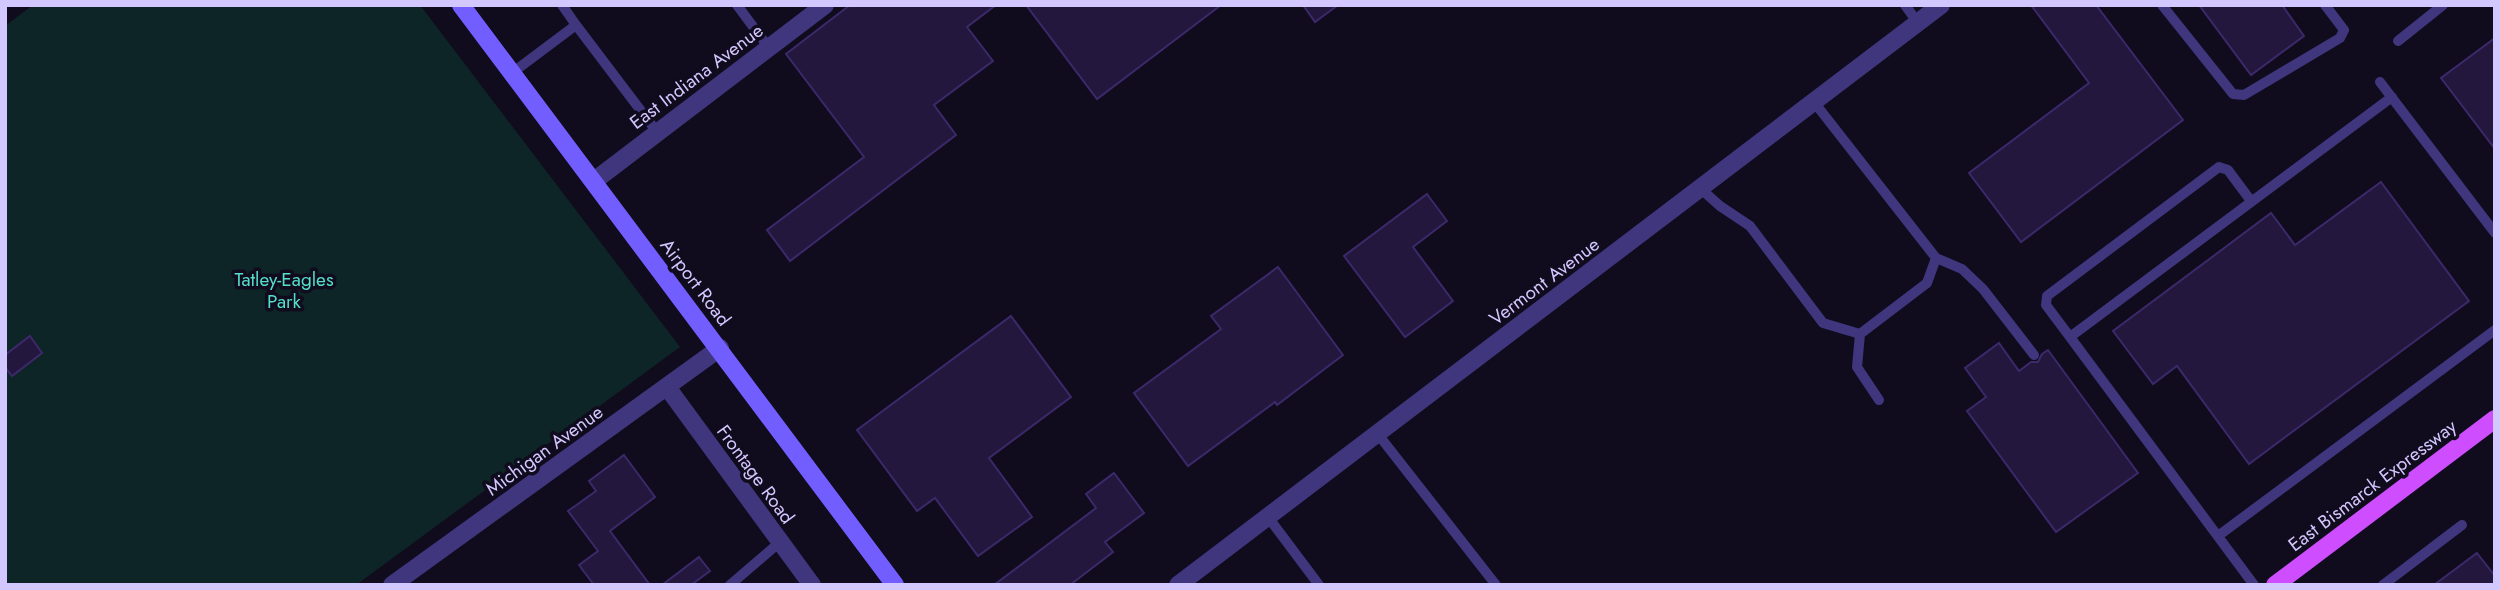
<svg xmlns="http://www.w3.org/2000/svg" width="2500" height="590" font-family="Jost,sans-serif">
<rect width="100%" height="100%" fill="#100b1d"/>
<path fill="#0e2527" d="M33,5H420L680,347L356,585H5V26Z"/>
<path fill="#23173e" stroke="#3c296a" stroke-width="2" d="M850,5H996L967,27L993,61L934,105L956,135L790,261L767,230L864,157L786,54Z
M1026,5H1221L1097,99Z
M1303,5H1338L1315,22Z
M2031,5H2096L2183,120L2021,242L1969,173L2089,83Z
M2199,5H2282L2304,36L2251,75Z
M2495,38V149L2441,78Z
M2381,182L2469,301L2249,464L2177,366L2153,384L2113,331L2271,213L2295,245Z
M1427,194L1447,221L1413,247L1453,301L1405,337L1344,256Z
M1278,267L1343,355L1277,405L1275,402L1188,466L1134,393L1221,329L1211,316Z
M1011,316L1071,397L989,458L1032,517L978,556L935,498L917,511L857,430Z
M30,336L42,353L12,376L5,367V355Z
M1999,343L2019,371L2031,362H2038L2042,354L2048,350L2138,473L2056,532L1967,411L1986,397L1965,368Z
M624,455L655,497L610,531L650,585H594L579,565L598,551L568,511L596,491L589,481Z
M1114,473L1144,513L1105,542L1113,552L1070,585H994L1096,508L1086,494Z
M2477,553L2495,576V585H2434Z
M699,557L710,571L691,585H662Z"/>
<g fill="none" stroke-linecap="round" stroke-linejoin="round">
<path stroke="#3f367d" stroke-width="10" d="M737,5L769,48
M1905,5L1918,23
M2162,5L2233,94L2244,95L2340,38L2344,30L2325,5
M576,25L657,132
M2398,41L2443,5
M512,73L576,25L562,5
M2380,82L2495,233
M1701,189L1720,206L1750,226L1823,323L1860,334L1927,283L1936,258L1814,102
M1936,258L1962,269L1983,289L2034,355
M1860,334L1857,367L1879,400
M2070,337L2046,305L2047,296L2219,167L2228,170L2251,201
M1377,433L1496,585
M1268,517L1319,585
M2218,536L2495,330
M730,585L780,542
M2254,585L2070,337L2392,97
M2383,585L2462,525"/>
<path stroke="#3f367d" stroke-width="18" d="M594,181L825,5
M667,387L812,585
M392,585L720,348
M1178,585L1941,5"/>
<path stroke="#725eff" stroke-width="18" d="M461,5L895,585"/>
<path stroke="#ce4eff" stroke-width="18" d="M2275,585L2495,419"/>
</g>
<g text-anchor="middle" stroke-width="7" stroke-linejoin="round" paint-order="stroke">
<g font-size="19" fill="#d3c7ff" stroke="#100b1d">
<text transform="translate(696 76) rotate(-37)" y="7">East Indiana Avenue</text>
<text transform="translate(1544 281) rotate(-37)" y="7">Vermont Avenue</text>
<text transform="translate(696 282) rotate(53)" y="7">Airport Road</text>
<text transform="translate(544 450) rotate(-36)" y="7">Michigan Avenue</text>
<text transform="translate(756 474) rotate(54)" y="7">Frontage Road</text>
<text transform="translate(2372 485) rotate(-37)" y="7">East Bismarck Expressway</text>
</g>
<g font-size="19" fill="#53dfca" stroke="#100b1d">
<text x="284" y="286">Tatley-Eagles<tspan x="284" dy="22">Park</tspan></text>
</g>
</g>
<rect width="2500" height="590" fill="none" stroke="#d3c7ff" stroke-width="14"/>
</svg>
